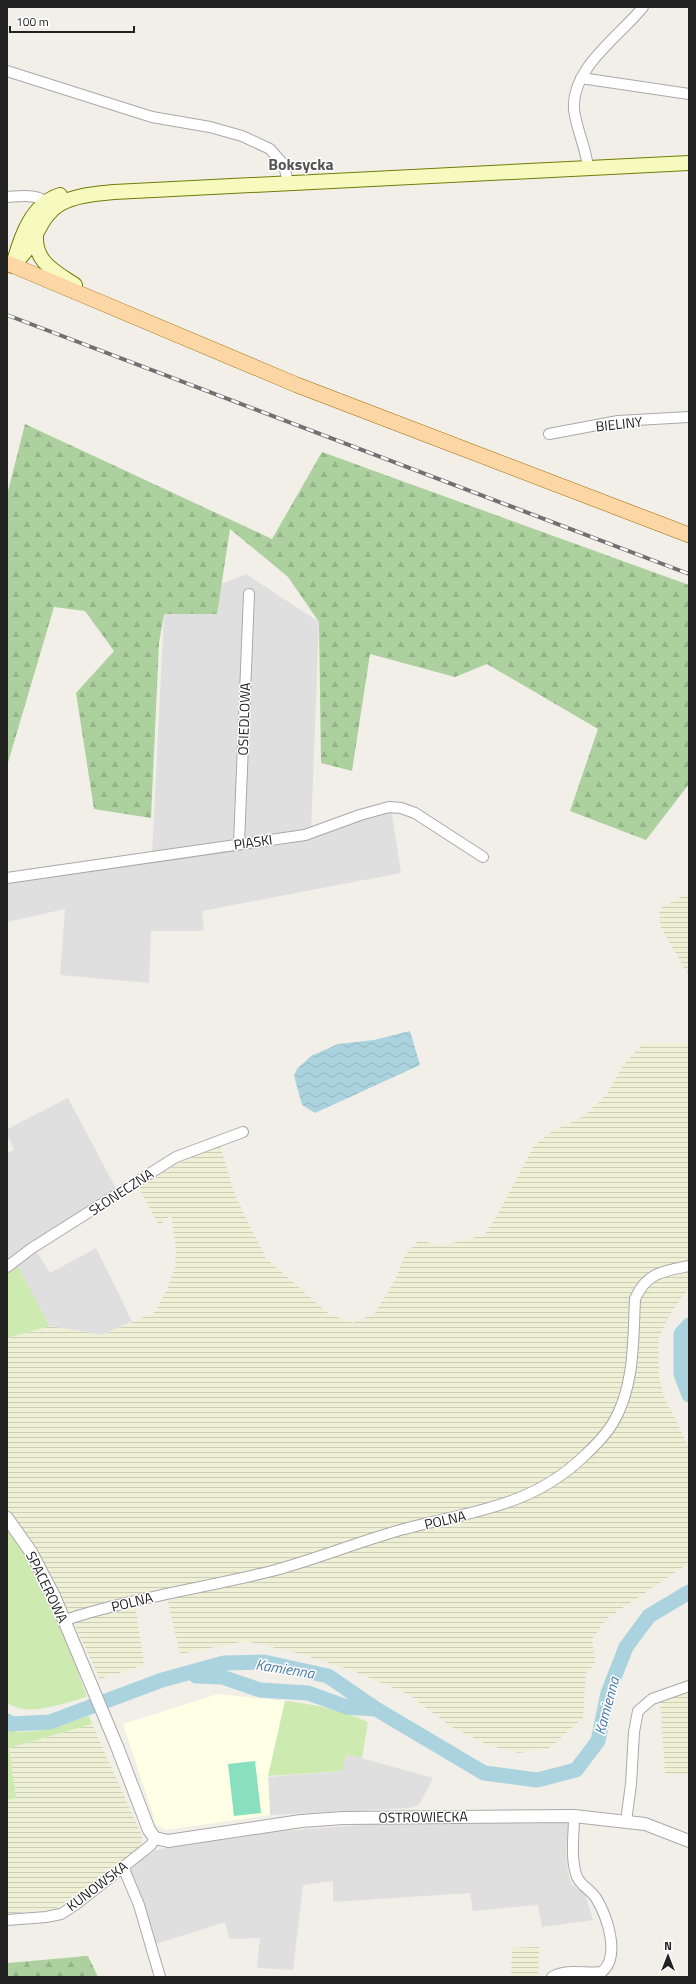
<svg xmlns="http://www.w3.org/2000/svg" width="696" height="1984" font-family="'Titillium Web',sans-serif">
<defs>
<pattern id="farmland-rules" width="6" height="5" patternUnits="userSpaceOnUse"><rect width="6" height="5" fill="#eef0d5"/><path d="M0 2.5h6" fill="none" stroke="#ccceb7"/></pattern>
<pattern id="forest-firs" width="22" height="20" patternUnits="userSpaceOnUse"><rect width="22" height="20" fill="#add19e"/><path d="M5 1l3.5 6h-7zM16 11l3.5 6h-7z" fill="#95b388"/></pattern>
<pattern id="water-waves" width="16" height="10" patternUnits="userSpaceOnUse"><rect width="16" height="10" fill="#aad3df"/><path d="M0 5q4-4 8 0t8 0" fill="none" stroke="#92b5bf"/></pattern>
</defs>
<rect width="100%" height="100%" fill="#f2efe9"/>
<path fill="#e0dfdf" d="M7,392L8,393L7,488Z
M246,574L319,622L311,832L391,807L401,873L202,911L204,931H151L149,983L60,975L65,909L7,922V874L71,863L152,855L164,614L217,613L219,585Z
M68,1098L118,1192L35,1249L50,1273L96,1248L132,1321L102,1335L50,1326L13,1258L7,1262V1153L14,1150L7,1134V1129Z
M347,1754L433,1778L419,1805L409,1808L270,1815L268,1777L342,1771Z
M569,1821L566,1850L568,1873L572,1885L585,1894L593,1920L542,1927L538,1905L473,1911L470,1893L333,1902V1881L303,1885L293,1970L257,1968L260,1938L229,1939L225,1922L156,1944L129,1869L154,1851L165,1848L279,1831L389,1823Z"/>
<path fill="#ffffe5" d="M218,1694L285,1701L268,1776L270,1815L166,1830L156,1824L123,1724Z"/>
<path fill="url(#farmland-rules)" d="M689,892V976L661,928L659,909Z
M644,1043H689V1289L682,1297L669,1316L658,1339L659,1378L663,1394L689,1448V1563L606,1619L592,1639L595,1664L586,1673L583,1718L549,1748L519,1753L488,1745L450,1726L408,1694L351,1670L301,1654L245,1641L180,1654L165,1589L134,1596L144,1665L100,1679L51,1575L33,1543L7,1510V1338L50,1326L102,1335L155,1312L168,1287L175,1267L176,1250L171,1215L159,1226L138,1187L183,1161L220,1146L236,1198L266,1258L329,1314L353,1323L362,1319L375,1313L395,1280L405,1255L419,1240L441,1246L484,1235L498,1214L533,1147L551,1132L584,1116L607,1094L624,1064Z
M689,1690V1774H665L660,1701Z
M92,1724L142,1836L141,1846L75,1896L55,1909L7,1914V1800L16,1798L9,1748Z
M539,1947L538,1977H511L512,1948Z"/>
<path fill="#cdebb0" d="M17,1265L50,1326L7,1338V1272Z
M7,1530C46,1578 66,1640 87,1697C63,1703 29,1718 7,1703Z
M285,1701C314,1704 341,1710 368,1722L362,1758L347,1754L342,1771L268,1776Z
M89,1716L92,1724L9,1748L16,1798L7,1800V1729C29,1738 67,1723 89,1716Z"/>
<path fill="url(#forest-firs)" d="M25,424L272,539L322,452L689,585V784L646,840L570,811L598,729L487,664L455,677L370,654L352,771L321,763L319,622L288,577L230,529L217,614H164L159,643L151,818L94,809L76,693L114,651L85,611L54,607L7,766V495Z
M88,1956L98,1977H7V1963Z"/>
<path fill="#88e0be" d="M255,1761L261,1813L234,1816L228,1764Z"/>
<path fill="url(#water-waves)" d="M410,1031L420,1065L315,1113L302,1105L294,1076L297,1069L311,1056L338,1044L374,1040Z"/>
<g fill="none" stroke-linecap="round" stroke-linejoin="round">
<path stroke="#aad3df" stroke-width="15" d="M689,1325L681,1334V1374L689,1395
M196,1676L222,1677L260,1690L308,1693L347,1707L375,1709
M7,1721L11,1724L50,1722L162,1680L224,1663L264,1662L328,1676L376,1709L484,1773L537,1780L576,1770L598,1741L608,1693L626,1647L649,1616L689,1592"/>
<defs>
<path id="minor" d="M7,71L152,117L210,127L242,136L270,149L284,165L288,183
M581,78L689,94
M588,168C586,147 576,129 574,109C571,68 620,36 643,7
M7,197C23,196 37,193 51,205
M549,434L618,421L689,417
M239,844L249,594
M7,878L305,835L360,815L389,807L401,808L415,813L483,857
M7,1267L32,1248L176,1157L243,1132
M65,1620C132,1598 203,1588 272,1571C314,1560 355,1543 397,1531C465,1512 528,1509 582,1458C593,1448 605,1436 613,1423C635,1386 633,1340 635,1299C646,1273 663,1271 689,1266
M626,1821L631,1784L634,1732L638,1711L652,1699L689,1686
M123,1867L139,1905L160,1977
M7,1920L46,1917L61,1914L75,1905L151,1845L155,1838
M552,1977C566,1968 587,1974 602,1972C621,1956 607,1916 596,1898C591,1890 581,1886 577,1877C570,1858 574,1836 574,1816"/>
<path id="tertiary" d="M7,1518L31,1552L54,1596L118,1749L149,1830L155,1838L168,1841L301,1821L343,1818L574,1816L645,1824L689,1841"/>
<path id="secondary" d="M36,234C34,262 54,271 75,285
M14,262C21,236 32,204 60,195
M13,266C19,258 26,252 31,244C39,229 44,214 60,204C75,195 96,194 114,192L689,163"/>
<path id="primary" d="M7,263L297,385L689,535"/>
</defs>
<use href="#minor" stroke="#a9a9a9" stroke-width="12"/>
<use href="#tertiary" stroke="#a9a9a9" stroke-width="14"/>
<use href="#secondary" stroke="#707d05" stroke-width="16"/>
<use href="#primary" stroke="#a06b00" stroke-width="16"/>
<use href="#minor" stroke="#fff" stroke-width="10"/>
<use href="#tertiary" stroke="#fff" stroke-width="12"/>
<use href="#secondary" stroke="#f7fabf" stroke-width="14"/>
<use href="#primary" stroke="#fcd6a4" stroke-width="15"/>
<defs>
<path id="rail" d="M7,315L689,574"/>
</defs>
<use href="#rail" stroke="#707070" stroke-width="4"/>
<use href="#rail" stroke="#fff" stroke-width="2.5" stroke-dasharray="8" stroke-linecap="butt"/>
</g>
<g text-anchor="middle" stroke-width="3" stroke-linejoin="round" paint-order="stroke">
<g font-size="14" fill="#222" stroke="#fff">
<text transform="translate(619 424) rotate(-6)" y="5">BIELINY</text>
<text transform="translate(244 719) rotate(-88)" y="5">OSIEDLOWA</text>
<text transform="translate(253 842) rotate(-8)" y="5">PIASKI</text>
<text transform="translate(121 1192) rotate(-33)" y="5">SŁONECZNA</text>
<text transform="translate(445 1520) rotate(-13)" y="5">POLNA</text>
<text transform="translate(47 1587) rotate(64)" y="5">SPACEROWA</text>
<text transform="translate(132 1602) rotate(-14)" y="5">POLNA</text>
<text transform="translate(423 1817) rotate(-1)" y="5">OSTROWIECKA</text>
<text transform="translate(97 1886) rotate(-37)" y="5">KUNOWSKA</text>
</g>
<g font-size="15" font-style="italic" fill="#4a7aab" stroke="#fff">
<text transform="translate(285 1669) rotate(9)" y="5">Kamienna</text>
<text transform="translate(607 1706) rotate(-75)" y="5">Kamienna</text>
</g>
<g font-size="16" font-weight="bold" fill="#555" stroke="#fff">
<text x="301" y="170">Boksycka</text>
</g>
</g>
<rect width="696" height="1984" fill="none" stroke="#222222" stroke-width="16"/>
<g transform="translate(668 1956)" stroke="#ffffff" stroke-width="3" paint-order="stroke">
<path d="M0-3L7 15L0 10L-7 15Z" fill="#222222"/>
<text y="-6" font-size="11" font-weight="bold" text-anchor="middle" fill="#222222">N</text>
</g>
<path d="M10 26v6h124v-6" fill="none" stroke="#222222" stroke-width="2"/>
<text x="16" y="26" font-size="12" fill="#222222" stroke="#ffffff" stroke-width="3" paint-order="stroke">100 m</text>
</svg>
